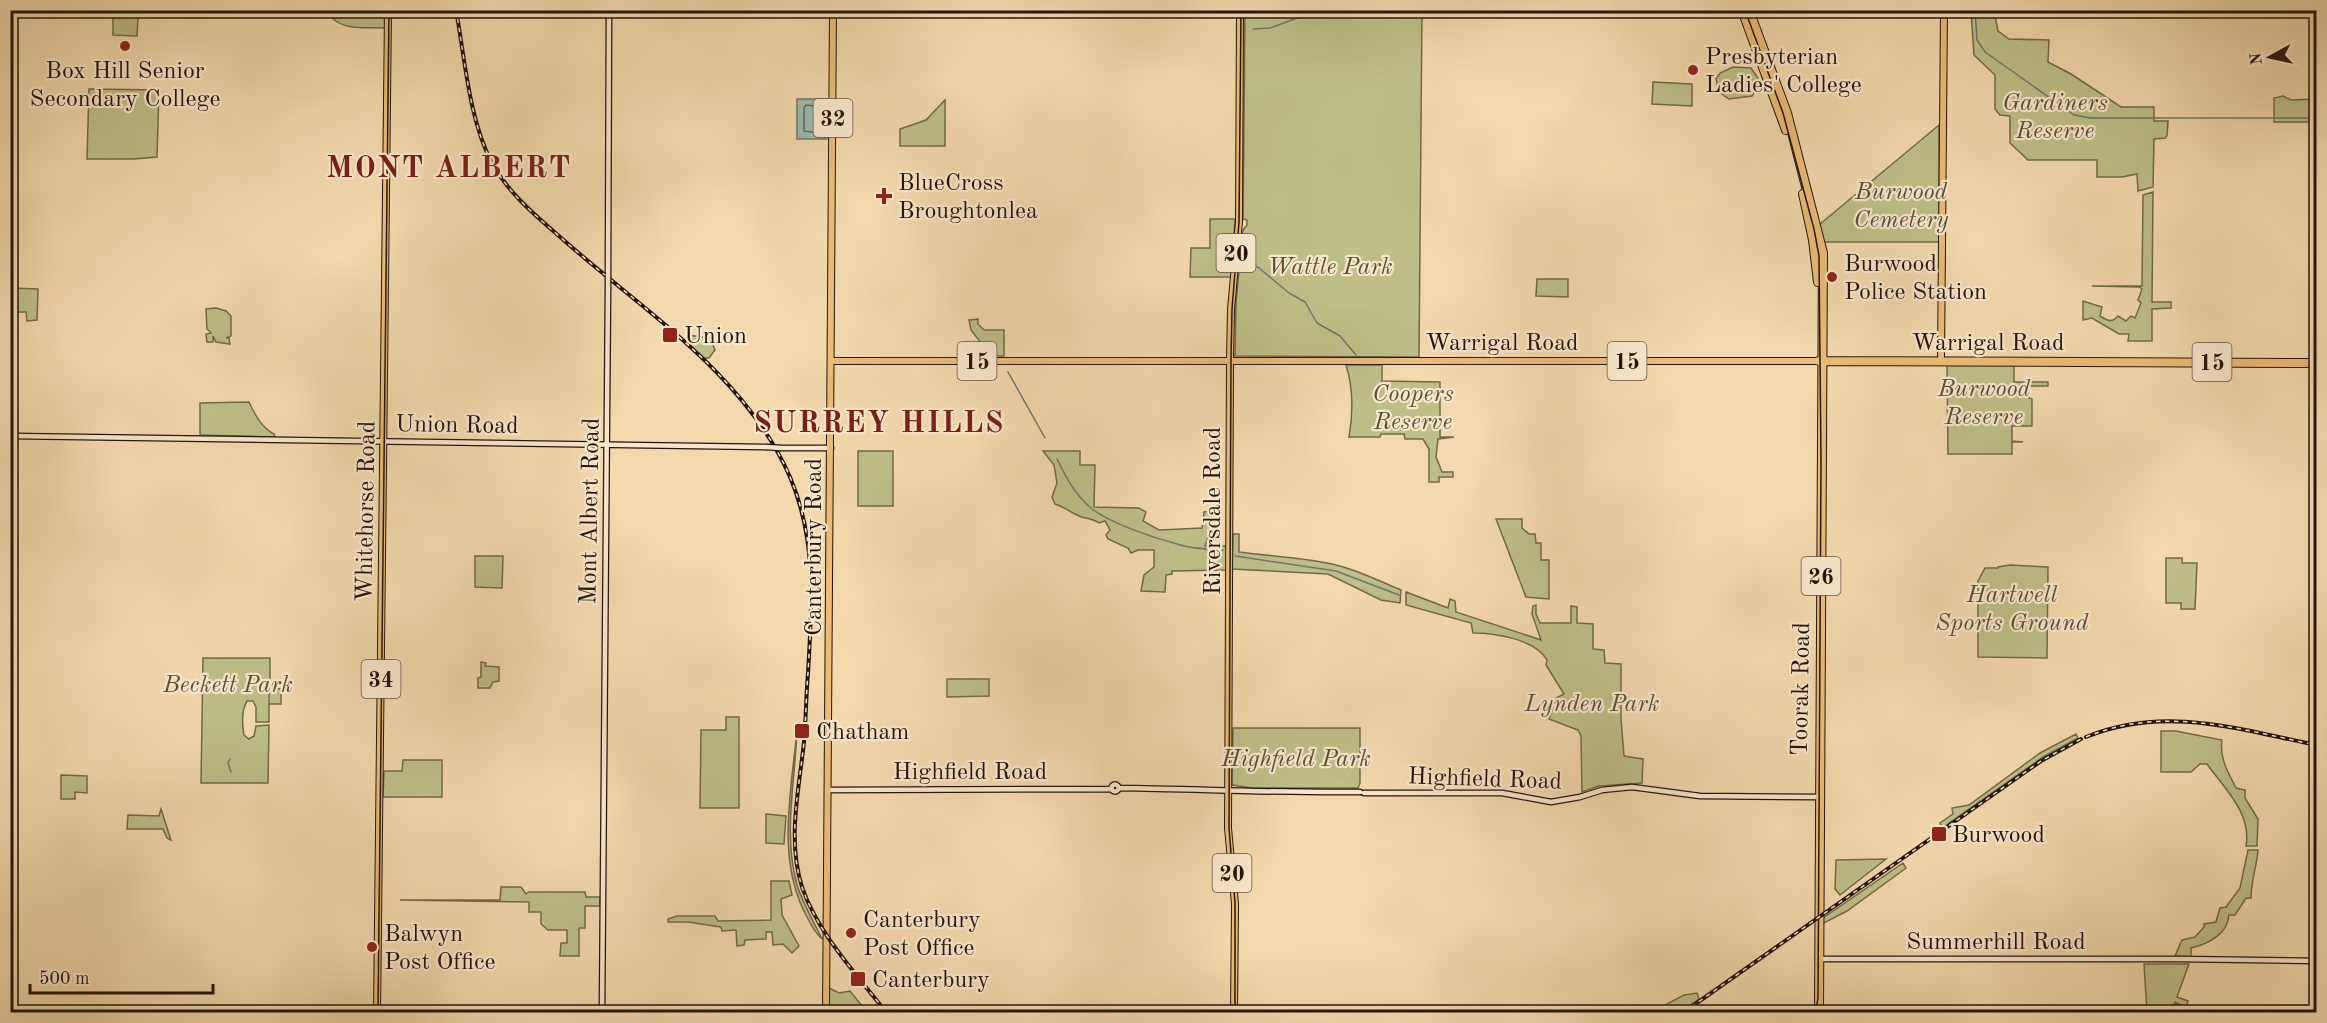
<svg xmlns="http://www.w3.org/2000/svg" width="2327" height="1023" font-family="'Old Standard TT',serif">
<rect width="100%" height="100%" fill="#f3d8ad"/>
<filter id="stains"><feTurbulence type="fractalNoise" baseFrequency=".00333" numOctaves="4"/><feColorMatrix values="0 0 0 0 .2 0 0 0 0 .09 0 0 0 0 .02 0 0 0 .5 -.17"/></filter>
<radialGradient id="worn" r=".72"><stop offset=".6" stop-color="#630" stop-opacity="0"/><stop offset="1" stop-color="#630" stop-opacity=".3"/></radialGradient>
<path fill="#bebe88" stroke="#706949" stroke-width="1.5" d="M327,11H384L385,28C364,27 338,32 327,11Z
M1245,11H1422L1419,357L1235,356L1236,302L1243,230L1247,225V220L1243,219Z
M1971,11H1994L1998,31L2009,39L2049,40L2048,62L2071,74L2121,107H2154V121H2168L2167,136L2165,138L2154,139L2153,187L2138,191L2137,174L2122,177H2097V160H2028L2010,143V116L2000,115L1995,109V75L1974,55Z
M113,15L138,17L137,36L113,35Z
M1733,67L1751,68L1758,78V85L1752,96L1729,99L1719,92L1716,79L1720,73Z
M1653,82L1692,84V106L1652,104Z
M89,89L159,90L157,157L134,159H87Z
M2283,96L2291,100L2316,99V122H2274V98Z
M945,100V146H900V129L926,120Z
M1939,125V242H1824L1819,225Z
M2153,192L2152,302H2171V308L2152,309V341H2128L2129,334H2119L2092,318L2083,320V301L2102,307L2100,316C2108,321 2112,323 2118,316L2126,321L2131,316L2135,318L2141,303L2138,300L2142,289L2139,287L2092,286H2142L2143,195Z
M1210,219H1235L1231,277H1190L1191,248H1210Z
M1537,279H1568V297L1536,296Z
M12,288L38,289L37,320L27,321L26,312H12Z
M216,308L226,311L231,316V336L226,338H229L230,344L216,342L213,336V342H207L206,334L211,333L207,329L206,309Z
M978,319V324L984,330H1004V356H991L971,330L969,320Z
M687,335L710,338L715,350L709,358H704L687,343L690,339Z
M1346,365H1382V381L1440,382V437H1454L1438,439L1436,457L1442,472H1453V477H1439V482H1429V449L1423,439H1405L1404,434H1381L1380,437H1349C1353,414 1353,387 1346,365Z
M1947,365H2014V382H2048V386H2029V398L2032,399V426H2012V441L2023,442H2012V454H1948Z
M249,402C255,415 262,428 274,434L275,437L200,435V403Z
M858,451H893V506H858Z
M1043,451H1080V465H1095L1094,507L1139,508L1146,512L1143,521L1159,530L1202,528L1204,512L1213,511L1212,526L1205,546H1227V570L1172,571V574L1166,575L1165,592L1141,591L1144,575L1154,567V550H1138L1131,553L1128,548L1108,539L1106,535L1110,530L1105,521L1099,523C1092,518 1086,519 1079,516C1070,512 1064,507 1055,504L1052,497L1057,483L1054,465Z
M1496,519H1522V528L1529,534H1535L1536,543H1541V560H1549V599L1526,597Z
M1233,534H1239V552C1268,556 1298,557 1327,563C1353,568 1377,580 1401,590L1400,603L1381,600L1328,574L1232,569Z
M475,556H503L502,588L475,587Z
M2166,558H2182V563H2197L2195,609H2181V603H2166Z
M2010,565L2048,567L2047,658L1978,657V581L1985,568H1998V567Z
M1406,592L1448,608L1450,599L1455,601L1456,612L1541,640L1532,614L1533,606L1536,605V614L1540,623H1571V606L1577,607V623L1593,624V649L1604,650L1605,663L1621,664V719L1624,756L1643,759L1642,783L1599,786L1582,792L1581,736L1578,730L1549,719L1556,698L1564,694L1546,665L1547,660C1535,639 1495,633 1473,633L1471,623L1406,605Z
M203,658H270V688L281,689V704H269V722H256V707L253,701H247C241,711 242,724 244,735L249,739L254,736L256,726L269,725L268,783H201Z
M481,662L486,663L485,666L499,667V681L493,682L490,688H478V678L481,677Z
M947,679H989V696L947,697Z
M726,717H739V808H700L701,730H726Z
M1233,728H1360V783L1358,788H1252L1232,785Z
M797,731C795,782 783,835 797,885C803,904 814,922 822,939C816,934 811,925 807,917C776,861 791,792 797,731Z
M2161,731H2176L2222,740C2219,758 2228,772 2236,788L2245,790V798L2258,819L2257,846H2246C2252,813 2224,788 2207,764H2200L2191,772H2161Z
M2076,734L2078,738L2043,757L1942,828L1940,823L1953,814L1952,808L1969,805L2040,753Z
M403,760H442V797H383L384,771H402Z
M61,775L87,776V793L75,792V799H61Z
M161,809L171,840L167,838L163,829H127L128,815L159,816Z
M766,814L786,816L784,844L766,843Z
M2248,850H2258C2257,866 2251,881 2251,898H2246L2235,915H2229C2228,934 2208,944 2191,948V957L2175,956L2182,940L2195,937L2204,927V924L2216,922L2220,908L2226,907L2240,888Z
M1886,859L1840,895L1835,889L1836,860Z
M1903,863L1906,868L1902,871L1847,911L1822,924L1823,918Z
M771,881H789L792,895L781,899L782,915L799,946L792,953L783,944L773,945L772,932H766V939L745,940L744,945L737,946L736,930L722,931L721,927L688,922H668V919L677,916H715L718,921L771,920Z
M501,887H521L526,894L529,892H585L586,897H600V906H585V928H579V956H560L561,943H567V930H548L541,924V912H529V902L400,900H500Z
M2144,964H2189L2177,997L2188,1001L2184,1012L2174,1009L2176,1004L2185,1007L2175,1002L2171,1012H2147Z
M829,988L839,993L850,991L867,1012H829Z
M1697,993L1699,999L1680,1012H1652L1684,995Z"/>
<path fill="#9cb9af" stroke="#6c776d" stroke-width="1.5" d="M797,99H827V139H797Z"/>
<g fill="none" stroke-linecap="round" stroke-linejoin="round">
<path stroke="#60665c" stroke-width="1.5" d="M806,105L821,107V131L819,133L804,131V108Z"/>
<path stroke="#6c776d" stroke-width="1.5" d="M1975,10L1977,40L1985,52L2074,115L2091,118H2316
M1253,29L1270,28L1319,10
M1245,262L1259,268L1289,293L1305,302L1317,323L1340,336L1356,355
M1008,372L1045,438
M1057,459C1066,477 1075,495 1091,508C1109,523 1154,538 1177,544C1191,549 1208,549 1223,550
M1235,556L1336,571L1399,595
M269,705V688
M230,759L228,763L231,772"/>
<defs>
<path id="secondary" d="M608,275L609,10
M10,436L766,447
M781,448H831
M1111.5 788a3.5 3.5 0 1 1 7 0a3.5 3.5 0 1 1-7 0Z
M1119,788C1199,789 1279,793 1360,792
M829,790L1112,789
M1364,793H1502L1551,802L1580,797L1602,790L1632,787L1700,796L1819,797
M1818,959H2180L2316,961
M602,1012L608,289"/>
<path id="primary" d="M832,361H1819
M1941,361L1944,10
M377,1012L388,10
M826,1012L833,10
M1234,1012L1235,904L1228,828L1230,360L1231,309L1239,222L1240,10"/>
<path id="highway" d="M1742,10L1786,130
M1749,10L1787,113L1823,253L1819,1012
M1803,194L1813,240L1818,282
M1819,361L2316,363"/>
</defs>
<use href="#secondary" stroke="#23140a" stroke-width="7"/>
<use href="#primary" stroke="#23140a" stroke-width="8"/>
<use href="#highway" stroke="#23140a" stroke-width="10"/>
<use href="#secondary" stroke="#f7e6ca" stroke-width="4.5"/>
<use href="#primary" stroke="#eabc76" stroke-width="6"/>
<use href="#highway" stroke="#eabc76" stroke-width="8"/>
<path stroke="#23140a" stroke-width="1.5" d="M1745,10L1783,113L1814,229L1819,256L1821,463L1818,998L1817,1004L1811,1012
M378,1012L389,10
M1235,1012V903L1229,828L1231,357L1232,309L1239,222L1241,10"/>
<defs>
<path id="rail" d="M456,10C465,59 469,120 492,163C510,196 540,219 567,243C648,314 746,376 790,477C817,540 812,606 808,673C806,696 806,719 804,742C799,790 787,839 802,887C817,932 857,975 886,1012
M2086,737C2164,705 2238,729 2316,745
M1684,1012L2041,761L2081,739"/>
</defs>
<use href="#rail" stroke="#23140a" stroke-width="4"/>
<use href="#rail" stroke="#f7e6ca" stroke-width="1.5" stroke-dasharray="4.5" stroke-linecap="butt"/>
<defs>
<path id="secondary-bridge" d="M608,275V289
M766,447L781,448"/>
</defs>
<use href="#secondary-bridge" stroke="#23140a" stroke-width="7" stroke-linecap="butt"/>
<use href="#secondary-bridge" stroke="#f7e6ca" stroke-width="4.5"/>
</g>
<g fill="#8f2418" stroke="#f7e6ca" stroke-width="2">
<circle cx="125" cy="46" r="6"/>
<circle cx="1693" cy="70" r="6"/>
<path d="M881 187h6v6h6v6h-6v6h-6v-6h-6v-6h6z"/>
<circle cx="1832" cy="277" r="6"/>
<rect x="662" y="327" width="16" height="16" rx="3"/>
<rect x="794" y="723" width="16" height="16" rx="3"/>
<rect x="1931" y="826" width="16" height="16" rx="3"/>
<circle cx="851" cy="933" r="6"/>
<circle cx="372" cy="947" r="6"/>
<rect x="850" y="971" width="16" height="16" rx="3"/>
</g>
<g text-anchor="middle" stroke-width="4.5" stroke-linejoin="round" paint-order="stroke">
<g fill="#f7e6ca" stroke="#635344" stroke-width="1.5">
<rect x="813.5" y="99" width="39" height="38" rx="4.5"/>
<rect x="1216.5" y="234" width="39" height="38" rx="4.5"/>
<rect x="957.5" y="342" width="39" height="38" rx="4.5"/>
<rect x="1607.5" y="342" width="39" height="38" rx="4.5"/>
<rect x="2192.5" y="343" width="39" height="38" rx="4.5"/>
<rect x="1801.5" y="557" width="39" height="38" rx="4.5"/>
<rect x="361.5" y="660" width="39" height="38" rx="4.5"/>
<rect x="1212.5" y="854" width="39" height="38" rx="4.5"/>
</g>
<g font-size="22" font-weight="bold" fill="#23140a">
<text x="833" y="126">32</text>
<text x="1236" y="261">20</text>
<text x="977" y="369">15</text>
<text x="1627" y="369">15</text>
<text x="2212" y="370">15</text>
<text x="1821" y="584">26</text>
<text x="381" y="687">34</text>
<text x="1232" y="881">20</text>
</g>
<g font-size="24" fill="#23140a" stroke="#f7e6ca" text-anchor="start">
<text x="1705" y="64">Presbyterian<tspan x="1705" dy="28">Ladies' College</tspan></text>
<text x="125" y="78" text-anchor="middle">Box Hill Senior<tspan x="125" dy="28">Secondary College</tspan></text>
<text x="898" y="190">BlueCross<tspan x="898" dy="28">Broughtonlea</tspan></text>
<text x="1844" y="271">Burwood<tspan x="1844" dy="28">Police Station</tspan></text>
<text x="684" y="343">Union</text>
<text x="816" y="739">Chatham</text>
<text x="1952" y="842">Burwood</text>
<text x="863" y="927">Canterbury<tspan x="863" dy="28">Post Office</tspan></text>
<text x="384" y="941">Balwyn<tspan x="384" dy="28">Post Office</tspan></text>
<text x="872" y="987">Canterbury</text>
</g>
<g font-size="24" font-style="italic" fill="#595036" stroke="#f7e6ca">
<text x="2055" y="110">Gardiners<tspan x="2055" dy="28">Reserve</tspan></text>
<text x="1901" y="199">Burwood<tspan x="1901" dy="28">Cemetery</tspan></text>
<text x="1330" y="274">Wattle Park</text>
<text x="1984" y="396">Burwood<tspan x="1984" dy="28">Reserve</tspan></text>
<text x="1413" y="401">Coopers<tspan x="1413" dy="28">Reserve</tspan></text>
<text x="2012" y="602">Hartwell<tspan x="2012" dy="28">Sports Ground</tspan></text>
<text x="228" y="692">Beckett Park</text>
<text x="1592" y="711">Lynden Park</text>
<text x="1296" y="766">Highfield Park</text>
</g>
<g font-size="24" fill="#23140a" stroke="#f7e6ca">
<text x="1502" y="350">Warrigal Road</text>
<text x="1988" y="350">Warrigal Road</text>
<text transform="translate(457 424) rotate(1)" y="8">Union Road</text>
<text transform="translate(365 511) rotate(-89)" y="8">Whitehorse Road</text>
<text transform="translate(589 511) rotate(-89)" y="8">Mont Albert Road</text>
<text transform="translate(1212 511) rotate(-90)" y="8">Riversdale Road</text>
<text transform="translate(813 547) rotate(-90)" y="8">Canterbury Road</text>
<text transform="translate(1800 689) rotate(-89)" y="8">Toorak Road</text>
<text x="970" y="779">Highfield Road</text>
<text transform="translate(1485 778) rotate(2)" y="8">Highfield Road</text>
<text x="1996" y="949">Summerhill Road</text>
</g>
<g font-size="30" font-weight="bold" letter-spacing="1.5" fill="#7a1f14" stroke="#f7e6ca">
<text x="449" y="177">MONT ALBERT</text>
<text x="879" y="432">SURREY HILLS</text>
</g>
</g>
<rect width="2327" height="1023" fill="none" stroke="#f3d8ad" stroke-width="36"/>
<rect x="12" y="12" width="2303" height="999" fill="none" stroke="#23140a" stroke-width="3"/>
<rect x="18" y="18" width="2291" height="987" fill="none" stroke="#23140a" stroke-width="1.5"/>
<g transform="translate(2270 57) rotate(262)" stroke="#f7e6ca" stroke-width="4.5" paint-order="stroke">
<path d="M0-4.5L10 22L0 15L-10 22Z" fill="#23140a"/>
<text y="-9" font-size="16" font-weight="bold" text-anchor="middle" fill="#23140a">N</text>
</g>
<path d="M30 984v9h183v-9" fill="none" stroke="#23140a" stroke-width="3"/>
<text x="39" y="984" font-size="18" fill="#23140a" stroke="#f7e6ca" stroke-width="4.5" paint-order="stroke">500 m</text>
<rect width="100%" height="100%" filter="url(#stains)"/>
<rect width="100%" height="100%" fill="url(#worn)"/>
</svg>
